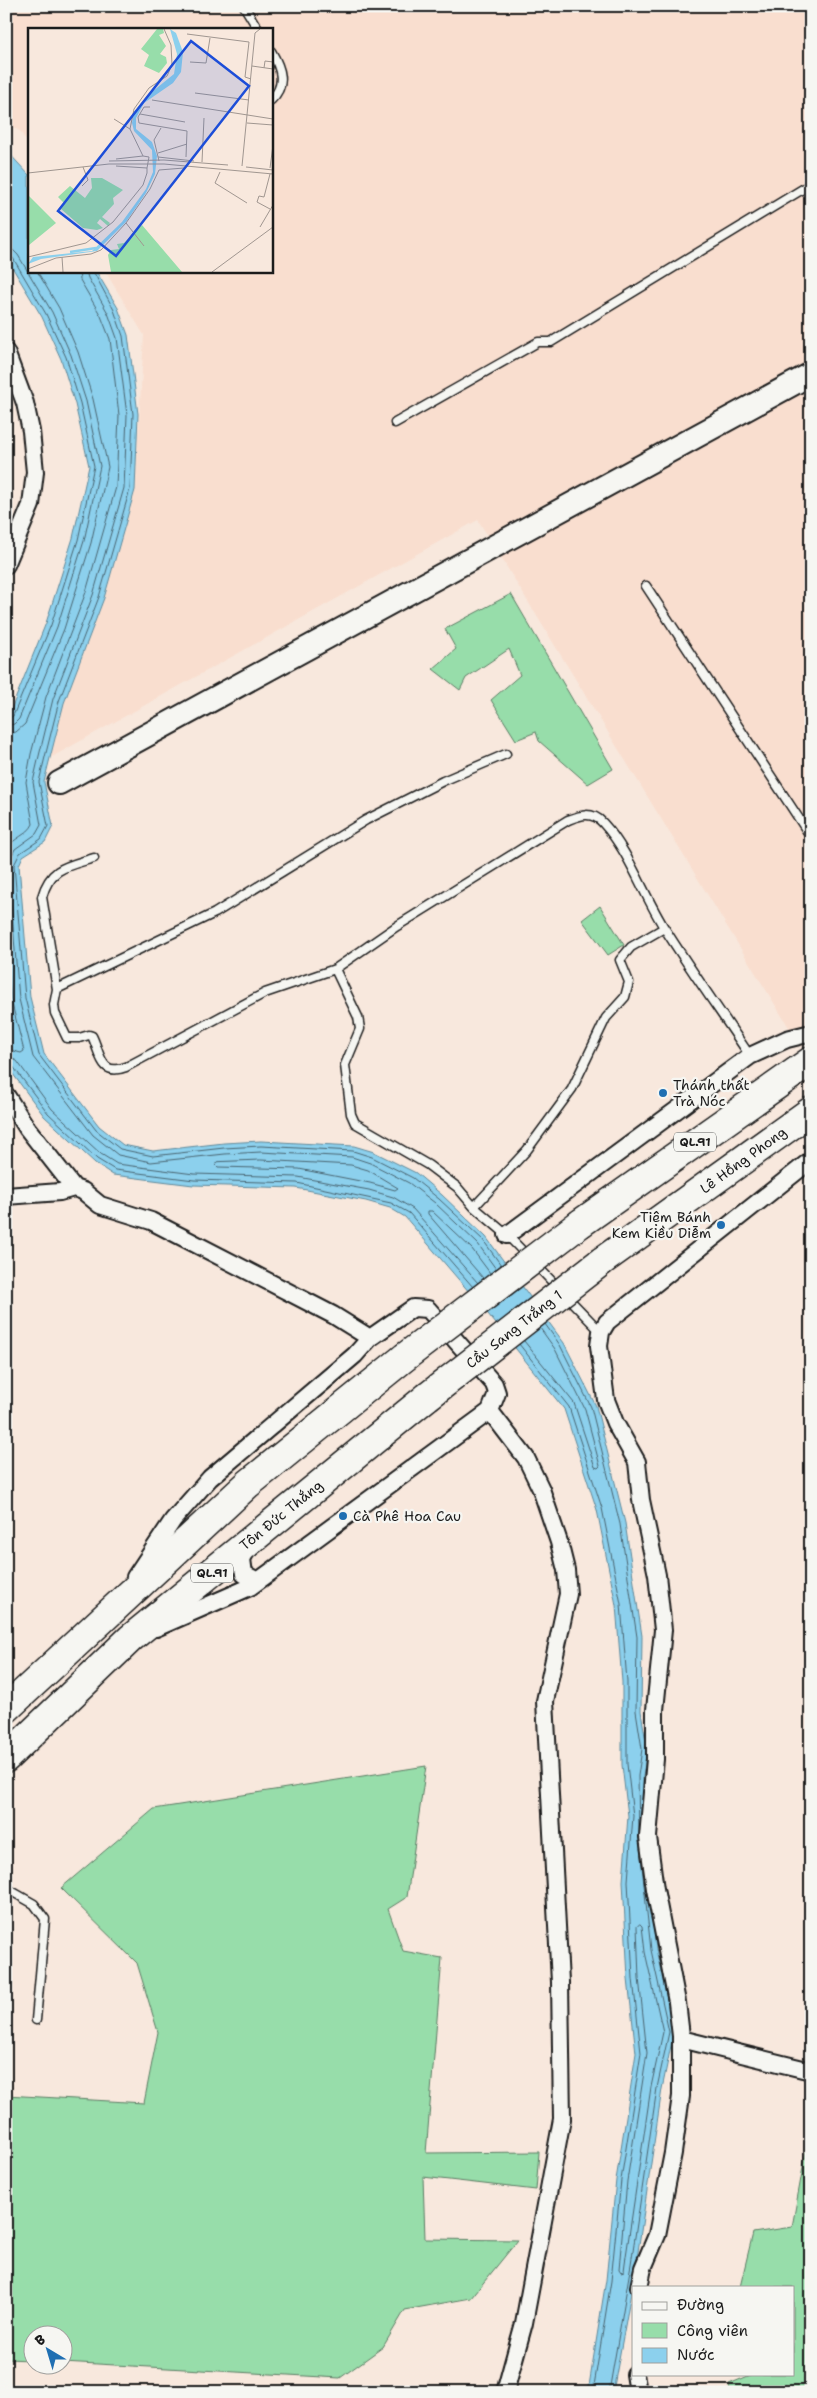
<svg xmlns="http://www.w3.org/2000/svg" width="817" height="2398" font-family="'Shantell Sans',sans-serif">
<rect width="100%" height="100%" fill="#f8e8dd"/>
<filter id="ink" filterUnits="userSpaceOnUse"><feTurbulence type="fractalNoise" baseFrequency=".02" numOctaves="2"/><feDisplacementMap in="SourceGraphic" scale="10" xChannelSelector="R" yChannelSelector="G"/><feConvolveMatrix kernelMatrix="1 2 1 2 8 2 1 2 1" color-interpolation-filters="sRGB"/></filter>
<g filter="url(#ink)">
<path fill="#f9decf" d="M6,6H811V1041L801,1047L478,520L50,758L64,703L104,598L135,490L144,335L105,271H271V29H29V145L20,131L6,124Z"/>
<path fill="#97ddaa" stroke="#5a7c63" d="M511,594L613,769L588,784L539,741L536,732L516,740L491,700L520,675L509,649L466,678L460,690L433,669L456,649L445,629Z
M600,906L624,945L608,955L582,920Z
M426,1766L407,1897L388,1909L403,1951L442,1958L426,2153L539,2152L536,2190L423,2177L425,2239L518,2240L471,2298L405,2310L383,2347L340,2378L63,2362L62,2336H32V2360L6,2359V2095L144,2103L158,2032L137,1963L61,1888L154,1809Z
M811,2124V2392H730L729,2384L753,2374H793V2287H740L753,2233L792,2227Z"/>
<path fill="#8cd0ed" stroke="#5f8899" d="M6,150L29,175V271H96L118,308L128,335L138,414L135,490L104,598L64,703L50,758L44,782L53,826L45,842L23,856L19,865L30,997L44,1054L99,1126L123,1145L153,1151L224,1143L261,1141L354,1146L374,1152L416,1173L442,1195L486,1237L564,1343L596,1406L625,1523L642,1636L641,1711L647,1749L643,1777V1833L656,1949L674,2031L662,2089L636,2265L613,2392H588L606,2280L616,2180L636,2053L628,1979L623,1881L628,1816L622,1765V1682L616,1605L597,1510L564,1409L488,1314L405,1217L390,1208L366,1201L296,1188L193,1185L113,1175L95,1163L44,1116L7,1066L6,722L46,623L73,538L89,466L75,404L61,359L42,317L6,257Z"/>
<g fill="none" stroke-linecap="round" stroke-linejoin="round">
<path stroke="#496470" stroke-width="1" d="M6,249L13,250L18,255L52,312L71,355L86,401L100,466L84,541L57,627L19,719L14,724L6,726
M6,255L13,258L46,314L66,357L80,403L94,466L78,540L51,625L13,716L6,720
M86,271L88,278L108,313L117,338L127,415L124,488L93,595L53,699L39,756L33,782L41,825L36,834L15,849L8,863L19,999L33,1057L93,1135L118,1155L151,1162L225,1154L261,1152L352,1157L370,1163L409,1183L435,1203L478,1244L496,1269
M93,271L114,310L123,336L133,414L130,489L99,597L59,701L45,757L39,782L48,826L41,839L20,853L14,865L25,998L39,1055L96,1130L120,1149L153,1156L224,1148L261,1146L353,1151L372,1157L413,1178L439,1199L483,1240L501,1265
M6,734L16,732L25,724L64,629L91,543L108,467L93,399L78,352L59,308L37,271
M6,849C13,838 28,835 33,824L26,782L31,754L46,697L86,592L116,487L119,415L110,339L101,316L80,280L79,271
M6,941L11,1000L24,1051L21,1053L6,1049
M6,1056L17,1061L52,1109L101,1154L117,1164L194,1174L298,1177L369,1190L393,1197L413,1209L478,1283
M6,1062L12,1065L48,1113L97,1159L115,1170L194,1180L297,1183L391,1203L409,1213L473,1287
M261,1160L351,1165L368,1170L398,1188L395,1190L370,1183L299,1169L218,1167L216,1165L218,1162Z
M483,1278L428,1214V1211H432L472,1249L490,1273
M545,1324L560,1345L591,1407L620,1524L637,1637L636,1711L642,1749L638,1776L639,1838
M524,1341L574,1403L595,1467L598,1468L600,1466L585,1409L555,1349L540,1328
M519,1344L569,1407L602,1508L621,1604L627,1682V1764L633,1816L628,1881L633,1979L641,2053L621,2180L611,2281L593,2392
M640,1924L642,1926L645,1952L663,2032L651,2087L625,2263L624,2271L621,2272L619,2269L627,2181L647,2053L639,1978L637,1927Z
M609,2392L631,2264L657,2088L669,2032L651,1950L639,1838"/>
<defs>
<path id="lane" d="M244,6L258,29
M271,51C281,68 287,85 271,100
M395,423L538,342H551L811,184
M646,586L811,837
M94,858C68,866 50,867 42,897L57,989L54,1005L55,1013L67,1038H79L89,1035L92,1036C101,1054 100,1077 126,1067L265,993L335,969L397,926L568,820C581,815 592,811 603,823C629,851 644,896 665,929C692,972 722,1014 750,1056
M335,969L358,1017L360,1029L345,1065L351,1114L355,1123L428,1165L457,1187L474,1207L507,1235L601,1332
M57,989L215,913L366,820L443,781L506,754
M474,1207L527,1150L572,1089L606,1018L625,997L629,982L620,960L631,947L664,928
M6,1888L34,1904L45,1919L36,2020"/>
<path id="street" d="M6,352L25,403L31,431L35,472L31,505L6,565
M6,1095L27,1128L74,1188
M6,1196L60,1192L74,1188L83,1191L100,1205L151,1221L333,1315L370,1338L355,1355L210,1478L173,1520L135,1577
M507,1235L750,1056L787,1039L811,1033
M370,1338L413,1308L428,1309L494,1384L497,1393L490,1411
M250,1544L242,1559L244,1574L258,1581
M156,1628L250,1587L490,1411L526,1458L541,1489L559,1542L566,1570L568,1594L545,1701L560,1982L562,2119L524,2323L505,2392
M681,2039L811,2071
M639,2287L643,2268L657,2235L673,2153L681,2096V2036L677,2002L655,1889L648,1837L655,1759V1710L663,1630L657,1575L641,1500L637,1462L615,1423L606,1400L599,1346L601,1332L607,1322L811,1160
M635,2374L638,2392"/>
<path id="secondary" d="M59,783L811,374"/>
<path id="highway" d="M581,1223L811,1061
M602,1261L811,1111
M6,1709L248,1484L405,1357
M6,1758L131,1638L427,1397"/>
</defs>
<use href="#lane" stroke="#1c1c1c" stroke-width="11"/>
<use href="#street" stroke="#1c1c1c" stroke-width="20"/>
<use href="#secondary" stroke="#1c1c1c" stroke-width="26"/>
<use href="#highway" stroke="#1c1c1c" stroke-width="31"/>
<use href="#lane" stroke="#f6f6f2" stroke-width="8"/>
<use href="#street" stroke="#f6f6f2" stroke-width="16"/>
<use href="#secondary" stroke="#f6f6f2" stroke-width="22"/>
<use href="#highway" stroke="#f6f6f2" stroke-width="28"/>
<defs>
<path id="highway-bridge" d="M405,1357L581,1223
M427,1397L602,1261"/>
</defs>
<use href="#highway-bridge" stroke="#1c1c1c" stroke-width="31" stroke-linecap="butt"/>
<use href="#highway-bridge" stroke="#f6f6f2" stroke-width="28"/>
</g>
</g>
<g fill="#1f6fb2" stroke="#f6f6f2" stroke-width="2">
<circle cx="663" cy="1093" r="5"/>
<circle cx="721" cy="1225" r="5"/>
<circle cx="343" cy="1516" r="5"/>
</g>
<g text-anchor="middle" stroke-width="4.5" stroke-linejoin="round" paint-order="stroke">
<g fill="#f6f6f2" stroke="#5d5d5c" stroke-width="1">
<rect x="674" y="1132.5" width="42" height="19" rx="4"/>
<rect x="191" y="1563.5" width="42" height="19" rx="4"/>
</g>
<g font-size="12" font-weight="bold" fill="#1c1c1c">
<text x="695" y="1146">QL.91</text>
<text x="212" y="1577">QL.91</text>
</g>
<g font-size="14" fill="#1c1c1c" stroke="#f6f6f2" text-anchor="start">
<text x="673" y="1090">Thánh thất<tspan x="673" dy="16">Trà Nóc</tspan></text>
<text x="711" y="1222" text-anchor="end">Tiệm Bánh<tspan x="711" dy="16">Kem Kiều Diễm</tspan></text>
<text x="353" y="1521">Cà Phê Hoa Cau</text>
</g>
<g font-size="14" fill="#1c1c1c" stroke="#f6f6f2">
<text transform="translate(743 1160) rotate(-36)" y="5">Lê Hồng Phong</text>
<text transform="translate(514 1329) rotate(-38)" y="5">Cầu Sang Trắng 1</text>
<text transform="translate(281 1515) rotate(-39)" y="5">Tôn Đức Thắng</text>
</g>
</g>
<g transform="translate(28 28)">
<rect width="245" height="245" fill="#f8e8dd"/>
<path d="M129,1H135L136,5L131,7L138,18L132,26L138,29L139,35L131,45L116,38L121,27L113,21ZM63,150H74L95,162L85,170L86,176L74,189L82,195L80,198L72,191L69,195L75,200L69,202L55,200L33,181L36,175L30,169L42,158L57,170L64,160ZM0,167L28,195L1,217L0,216ZM114,197L154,244H83L80,227L83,222L91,221L89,216L96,215Z" fill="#97ddaa"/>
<path d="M142,1L148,5L155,24L153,44L145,55L116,75L108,90V101L124,114L129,128L127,146L118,165L98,194L69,223L13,231L0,236L5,229L64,223L94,194L118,161L125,144L124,122L106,103L104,95L106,84L119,68L146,46L149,26Z" fill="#8cd0ed"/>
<path fill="none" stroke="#8cd0ed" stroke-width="2.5" d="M42,224L68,220"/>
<path fill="none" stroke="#a09690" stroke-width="1" d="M159,6L221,14L217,49L223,51M162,34L178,35L182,10M224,38L245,41M236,40L237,33L245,34M167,65L221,72M124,72L245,91M122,79H116L110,89L111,95L159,103L158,129M112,86L157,94M86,91L102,101L115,128L88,131M219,95L245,97M102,101L106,81L121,60L139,48L144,37L143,17L136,1M130,125L159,116M115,128L121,129L119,140M130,129L166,133M81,133L136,132L200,137M131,133L126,112L133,100M174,134L176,90M214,138L227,5L232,1M218,139L245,142M242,140L245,117M192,144L187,155L219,175M0,145L81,136H136L245,146M242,146L236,169L231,168L229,174L242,181M54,158L60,152L55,139M98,195L116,218M232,199L245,177M0,229L58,215L85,194L115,157L119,145V140L88,138M34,229L35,244M0,241L28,230L63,226L73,222L98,195L122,161L131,142L156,140M184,244L245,199"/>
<path fill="#1d4ed8" fill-opacity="0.15" stroke="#1d4ed8" stroke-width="2.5" d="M163,13L221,58L88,228L30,183Z"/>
<rect width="245" height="245" fill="none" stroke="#1c1c1c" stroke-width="2.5"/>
</g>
<rect width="817" height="2398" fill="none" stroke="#f6f6f2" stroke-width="25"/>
<rect x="12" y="12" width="792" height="2373" fill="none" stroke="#1c1c1c" stroke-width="2" filter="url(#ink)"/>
<rect x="632" y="2286" width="162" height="90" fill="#f6f6f2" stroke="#9f9f9c"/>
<rect x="642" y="2302" width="25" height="8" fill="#f6f6f2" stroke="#9f9f9c"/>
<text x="677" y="2310" font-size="15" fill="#1c1c1c">Đường</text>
<rect x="642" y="2323" width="25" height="15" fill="#97ddaa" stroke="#9f9f9c"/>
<text x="677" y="2336" font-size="15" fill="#1c1c1c">Công viên</text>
<rect x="642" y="2348" width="25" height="15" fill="#8cd0ed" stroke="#9f9f9c"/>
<text x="677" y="2360" font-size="15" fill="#1c1c1c">Nước</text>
<g transform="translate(48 2350) rotate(322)"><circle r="24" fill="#f6f6f2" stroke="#9f9f9c"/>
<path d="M0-4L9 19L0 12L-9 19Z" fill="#1f6fb2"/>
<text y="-8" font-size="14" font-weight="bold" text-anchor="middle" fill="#1c1c1c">B</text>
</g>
</svg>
